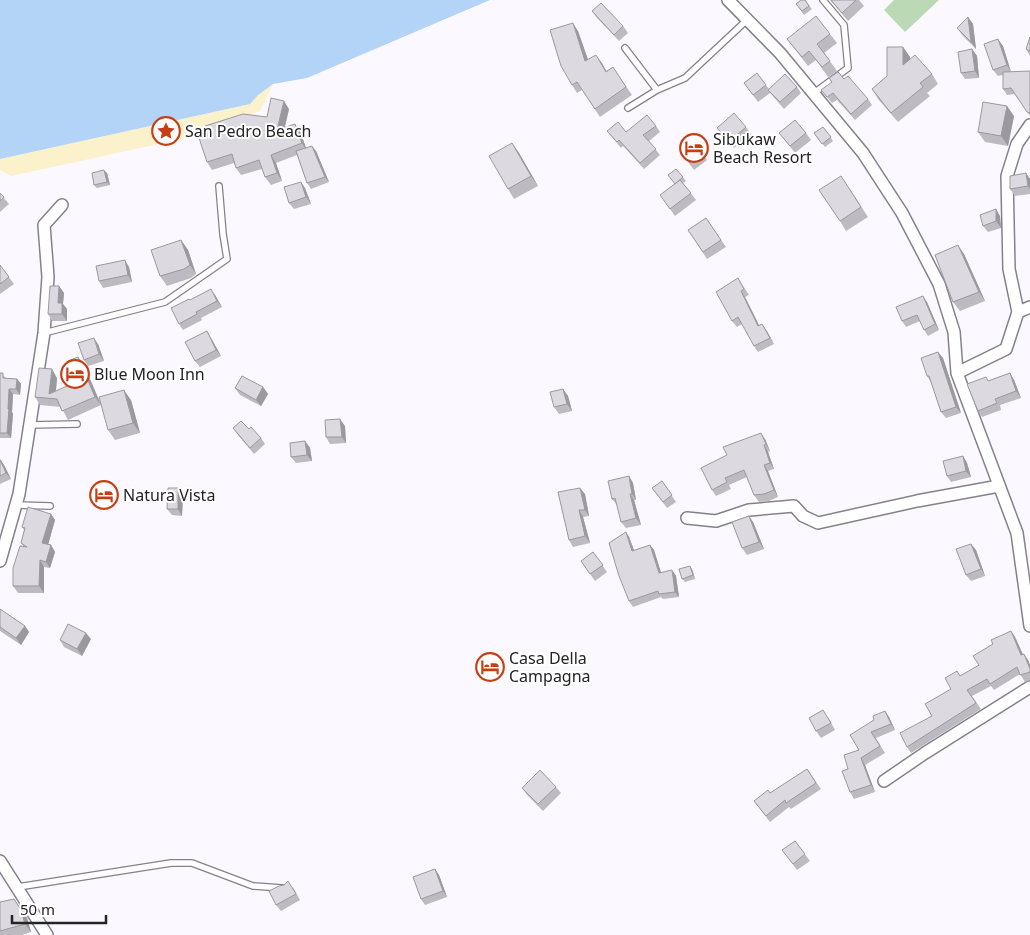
<svg xmlns="http://www.w3.org/2000/svg" width="1030" height="935" font-family="'Noto Sans',sans-serif">
<rect width="100%" height="100%" fill="#fbf9ff"/>
<path fill="#bbd9b5" d="M894,0H939L905,32L884,10Z"/>
<path fill="#fbf1cb" d="M273,84L260,111L182,139L11,176L0,170V159L250,104L258,95Z"/>
<path fill="#b3d3f7" d="M0,0H490L307,78L273,84L258,95L250,104L0,159Z"/>
<g fill="none" stroke-linecap="round" stroke-linejoin="round">
<defs>
<path id="lane" d="M625,48L657,90
M814,93L848,68L844,25L823,0
M628,108L657,90L685,78L748,19
M44,333L165,302L227,259L223,234L219,186
M30,425L77,424
M16,505L50,506
M18,887L171,863H192L253,886L282,888"/>
<path id="street" d="M728,0L780,53L863,153L902,213L939,284L954,332L957,373L1017,533L1030,626
M1018,312L1009,269L1007,176L1017,144L1030,125
M957,373L1006,349L1018,312L1030,307
M687,518L716,521L749,510L794,506L803,516L818,523L917,501L999,486
M0,561L19,494L44,333L48,277L44,225L62,205
M884,781L925,753L1030,687
M0,861L47,935"/>
</defs>
<use href="#lane" stroke="#848288" stroke-width="8"/>
<use href="#street" stroke="#848288" stroke-width="14"/>
<use href="#lane" stroke="#fff" stroke-width="5.5"/>
<use href="#street" stroke="#fff" stroke-width="11"/>
</g>
<path fill="#bdbbc1" d="M805,0L812,9L804,15L796,4Z
M830,0H859L864,6L848,21Z
M592,11L623,26L628,33L619,41L597,18Z
M968,17L973,24L976,49L962,35L957,28Z
M578,31L588,59L602,63L606,71L613,67L632,95L600,117L582,90L577,93L572,85Z
M830,34L837,43L824,53L837,71L828,77L816,60L808,66L787,39Z
M1030,37V56L1026,49Z
M1003,46L1011,72L1030,71V116L1015,94L1007,95L1003,89V75L998,76L993,70Z
M903,47L910,57V60L932,74L938,84L927,93L930,96L898,122L878,99L872,89L887,76Z
M972,49L977,56L979,78L965,79L961,73Z
M757,73L769,89L797,87L801,93L784,109L770,93L758,102L744,83Z
M844,79L868,99L872,105L855,120L837,100L832,103L821,90Z
M289,109L285,127L300,131L306,148L316,151L329,182L311,189L307,183L297,155L276,163L282,181L271,185L265,177L262,169L241,175L236,168L234,163L212,170L207,162L267,117Z
M1014,116L1008,146L985,142L978,132Z
M656,126L660,132L649,141L660,155L644,169L623,146L621,148L607,131L626,132Z
M746,127L751,134L734,148L722,135L717,128Z
M823,127L833,141L825,147L814,133Z
M779,133H806L811,140L795,153Z
M512,143L519,153L538,186L514,199L508,189Z
M702,153L707,160L694,170L682,154Z
M676,169L686,181L683,183L696,200L675,216L660,195L675,184Z
M107,173L110,185L97,188L94,185Z
M1026,173L1030,179V194L1015,196L1010,189Z
M848,186L868,217L846,231L840,221Z
M305,188L311,204L294,209L289,203Z
M0,193L9,204L0,212Z
M1000,216L1001,228L988,232L983,226Z
M706,218L726,247L707,259L688,230Z
M181,240L188,250L196,274L191,278L167,286L160,276Z
M964,254L985,301L960,311L953,302Z
M0,265L14,284L0,294Z
M129,267L132,282L103,288L99,281Z
M738,278L749,295L745,297L759,326L762,324L774,344L758,352L754,346L742,324L737,327L732,321Z
M59,286L64,293L63,304L67,309V321H52L48,314Z
M215,295L222,307L201,318L202,320L183,330L179,324L190,300Z
M927,302L939,330L928,336L924,330L920,321L906,327L902,321Z
M211,338L221,356L200,367L195,361Z
M98,344L104,361L88,366L84,360Z
M938,352L943,358L961,413L946,418L941,412L931,382L927,376Z
M84,365L101,405L68,420L61,407L40,405L35,397L57,378L56,391L76,382Z
M0,373L6,378L17,379L21,384L20,395L13,394L12,412L13,414L11,438H0Z
M1010,373L1014,380L1021,398L1000,405L1001,410L982,417L978,411L989,381Z
M263,387L268,394L261,406L240,395L235,388Z
M563,389L568,396L572,411L559,414L554,407Z
M131,400L140,433L115,440L108,430Z
M345,426L346,443L330,444L326,437Z
M233,428L249,429L261,438L265,444L254,454L237,434Z
M765,439L770,451L768,452L774,469L768,471L778,497L769,501L759,502L754,495L747,477L729,485L731,489L716,496L712,490Z
M305,441L310,448L312,461L296,463L291,457Z
M963,456L967,463L971,477L951,482L947,476Z
M0,459L4,465L11,479L0,484Z
M629,476L633,483L636,500H634L641,525L626,528L621,522L617,505L612,499Z
M662,481L676,502L667,508L652,488Z
M558,492L585,494L589,516L583,517L590,543L573,547L569,540Z
M183,495L182,516L172,515L167,509Z
M51,514L55,520L48,544L51,545L55,552L50,568L44,567V593H18L13,586L23,546L21,543L24,530L22,527Z
M749,516L753,522L764,549L747,555L742,548Z
M626,532L629,537L634,550L650,545L654,550L661,573L672,570L676,576L679,597L663,599L661,597L633,607L629,601Z
M976,550L985,576L971,581L966,575Z
M593,552L607,572L595,581L581,561Z
M692,569L695,579L685,582L682,579Z
M0,609L25,626L29,632L21,645L0,631Z
M1011,631L1015,637L1023,655L1028,660L1030,665V680L1025,682L1020,674L994,690L991,686L972,696L981,709L911,753L907,747L932,716L951,689L957,671L960,676L979,665L993,644Z
M91,639L82,656L64,647L60,640Z
M885,711L889,717L895,730L876,738L885,753L865,765L875,792L854,799L850,792L848,769L859,750L874,720Z
M828,717L835,730L821,738L816,731Z
M807,769L821,789L791,809L789,807L770,822L754,801L770,793Z
M556,787L561,793L543,811L527,795L522,788Z
M795,841L810,861L797,870L782,850Z
M435,869L439,875L447,897L425,905L421,899Z
M293,887L300,900L281,911L276,905Z
M14,899L27,918L31,932L22,935H0V902Z"/>
<path fill="#9a999d" d="M968,17L973,24L976,49L971,42Z
M573,23L578,31L591,69L585,61Z
M998,39L1003,46L1011,72L1007,65Z
M903,47L910,57V75L903,65Z
M972,49L977,56L979,78L975,71Z
M596,55L602,63L611,80L606,72Z
M284,101L289,109L282,138L277,130Z
M1007,106L1014,116L1008,146L1001,136Z
M295,124L300,131L307,151L302,143Z
M512,143L519,153L538,186L531,176Z
M312,146L316,151L329,182L325,177Z
M271,155L276,163L282,181L277,173Z
M104,170L107,173L110,185L107,182Z
M1026,173L1030,179V189L1028,186Z
M301,182L305,188L311,204L306,197Z
M996,209L1000,216L1001,228L996,221Z
M181,240L188,250L196,274L190,265Z
M958,245L964,254L985,301L979,292Z
M125,260L129,267L132,282L128,275Z
M59,286L64,293L63,304L67,309V321L62,314L58,303Z
M211,289L215,295L222,307L217,301Z
M741,291L745,297L763,333L758,326Z
M923,296L927,302L939,330L935,324Z
M762,324L767,331L774,344L770,338Z
M207,331L211,338L221,356L216,350Z
M94,338L98,344L104,361L99,354Z
M938,352L943,358L961,413L956,407Z
M78,357L84,365L101,405L95,397Z
M52,369L57,378L55,399L49,394Z
M1010,373L1014,380L1021,398L1016,391Z
M17,379L21,384L20,395L16,389Z
M263,387L268,394L261,406L256,400Z
M9,389L13,394L12,412L13,414L11,438L7,433Z
M563,389L568,396L572,411L567,404Z
M124,390L131,400L140,433L133,423Z
M340,419L345,426L346,443L342,437Z
M761,433L765,439L770,451L766,444Z
M305,441L310,448L312,461L307,455Z
M764,445L768,452L774,469L770,463Z
M963,456L967,463L971,477L966,471Z
M0,459L4,465L11,479L6,473Z
M764,465L768,471L778,497L774,490Z
M629,476L633,483L636,500L632,494Z
M178,488L183,495L182,516L178,509Z
M580,488L585,494L589,516L585,510Z
M630,494L634,500L641,525L636,518Z
M579,510L583,517L590,543L585,536Z
M51,514L55,520L47,549L42,543Z
M749,516L753,522L764,549L759,542Z
M626,532L629,537L636,556L632,551Z
M971,544L976,550L985,576L981,569Z
M51,545L55,552L50,568L46,562Z
M650,545L654,550L663,579L659,573Z
M40,560L44,567V593L39,586Z
M690,566L692,569L695,579L693,575Z
M672,570L676,576L679,597L675,592Z
M25,626L29,632L21,645L16,638Z
M1011,631L1015,637L1026,661L1021,655Z
M86,633L91,639L82,656L77,649Z
M1024,654L1028,660L1030,665V669Z
M885,711L889,717L895,730L891,724Z
M861,758L865,765L875,792L871,785Z
M435,869L439,875L447,897L443,891Z
M14,899L27,918L31,932L25,924Z"/>
<path fill="#dcdae0" stroke="#9a999d" d="M801,0H805L809,6L802,11L796,4Z
M831,0H856L842,13Z
M601,3L623,26L614,35L592,11Z
M816,16L830,34L817,44L830,61L822,67L809,51L802,57L787,39Z
M968,17L971,42L957,28Z
M573,23L585,61L596,55L606,72L613,67L626,87L595,109L577,82L572,85L561,66L550,30Z
M1030,37V51L1026,49Z
M998,39L1007,65L993,70L984,44Z
M887,47H903V65L915,55L932,74L920,83L923,87L891,113L872,89L887,76Z
M972,49L975,71L961,73L958,52Z
M1030,71V113L1027,112L1011,88L1003,89V72Z
M838,72L844,79L848,76L868,99L851,114L833,93L827,97L821,90L832,82L829,78Z
M757,73L766,85L753,95L744,83Z
M785,74L797,87L780,102L768,90Z
M271,98L284,101L277,130L295,124L302,143L271,155L277,173L265,177L259,160L236,168L232,154L207,162L199,138L208,136L205,126L243,114L267,117Z
M983,102L1007,106L1001,136L978,132Z
M734,113L746,127L729,142L717,128Z
M647,115L656,126L643,135L656,149L640,163L619,140L617,142L607,131L618,122L626,132Z
M795,120L806,133L790,146L779,133Z
M823,127L831,137L822,144L814,133Z
M512,143L531,176L508,189L489,156Z
M694,144L702,153L690,163L682,154Z
M312,146L325,177L307,183L296,151Z
M676,169L683,177L675,184L668,175Z
M104,170L107,182L94,185L92,173Z
M1026,173L1028,186L1010,189V176Z
M841,176L861,207L840,221L819,190Z
M680,180L691,193L670,209L660,195Z
M301,182L306,197L289,203L284,187Z
M0,193L4,197L0,201Z
M996,209V221L983,226L980,215Z
M706,218L721,240L703,252L688,230Z
M181,240L190,265L184,269L160,276L151,250Z
M958,245L979,292L953,302L935,255Z
M125,260L128,275L99,281L96,266Z
M0,265L9,277L0,284Z
M738,278L744,289L741,291L758,326L762,324L770,338L754,346L738,317L732,321L716,292Z
M50,286H59L58,303H62V314H48Z
M211,289L217,301L196,312L197,314L179,324L171,308L189,299L190,300Z
M923,296L935,324L924,330L917,315L902,321L896,307Z
M207,331L216,350L195,361L185,342Z
M94,338L99,354L84,360L78,343Z
M938,352L956,407L941,412L929,376H927L921,358Z
M78,357L95,397L62,411L57,399L35,397L39,368L52,369L49,394L76,382L68,361Z
M0,373H3V378L17,379L16,389H9L8,409H9L7,433H0Z
M1010,373L1016,391L995,399L997,403L978,411L967,384L986,377L988,381Z
M242,376L263,387L256,400L235,388Z
M563,389L567,404L554,407L550,392Z
M124,390L133,423L108,430L99,397Z
M340,419L342,437H326L325,420Z
M241,421L249,429L251,427L261,438L250,448L233,428Z
M761,433L766,444L764,445L770,463L764,465L774,490L764,494L754,495L744,470L725,478L727,482L712,490L701,468L727,455L723,447Z
M305,441L307,455L291,457L290,443Z
M963,456L966,471L947,476L943,461Z
M0,460L6,473L0,476Z
M629,476L632,494H630L636,518L621,522L615,498L612,499L608,481Z
M662,481L672,495L663,502L652,488Z
M168,488H178V509H167Z
M580,488L585,510H579L585,536L569,540L558,492Z
M28,507L51,514L42,543L51,545L46,562L40,560L39,586H13V568L20,546L27,547L21,543L25,528L22,527Z
M749,516L759,542L742,548L732,522Z
M626,532L632,551L650,545L659,573L672,570L675,592L659,594L658,591L629,601L619,576L609,543Z
M971,544L981,569L966,575L956,549Z
M593,552L603,565L590,574L581,561Z
M690,566L693,575L682,579L679,569Z
M0,609L25,626L16,638L0,627Z
M68,624L86,633L77,649L60,640Z
M1011,631L1021,655L1024,654L1030,669V672L1020,675L1017,667L990,684L987,679L967,690L976,703L907,747L900,733L932,716L925,704L951,689L945,678L957,671L960,676L979,665L973,656L993,644L991,640Z
M823,710L831,723L816,731L809,718Z
M885,711L891,724L871,732L880,746L861,758L871,785L850,792L842,771L848,769L844,755L859,750L850,735L874,720L873,716Z
M807,769L816,783L786,803L785,800L766,816L754,801L768,790L770,793Z
M540,770L556,787L538,804L522,788Z
M795,841L805,854L793,864L782,850Z
M435,869L443,891L421,899L413,877Z
M288,881L296,894L276,905L269,891L279,886L284,885Z
M14,899L21,910L25,924L0,931V902Z"/>
<defs>
<symbol id="sight-ring" viewBox="-11 -11 22 22"><circle r="9.5" fill="#fff" stroke="#c73e15" stroke-width="1.5"/><path d="M0-6L1.8-2.2L6-1.7L2.9 1.2L3.7 5.4L0 3.3L-3.7 5.4L-2.9 1.2L-6-1.7L-1.8-2.2Z" fill="#c73e15"/></symbol>
<symbol id="hotel-ring" viewBox="-11 -11 22 22"><circle r="9.5" fill="#fff" stroke="#c73e15" stroke-width="1.5"/><path d="M-6-4.5h1.5V1H6V5H4.5V3h-9V5H-6ZM-4 0a1.8 1.8 0 1 1 3.6 0ZM.5 0V-2.5h3Q6-2.5 6 0Z" fill="#c73e15"/></symbol>
</defs>
<g fill-rule="evenodd">
<use href="#sight-ring" x="150" y="115" width="32" height="32"/>
<use href="#hotel-ring" x="678" y="132" width="32" height="32"/>
<use href="#hotel-ring" x="59" y="358" width="32" height="32"/>
<use href="#hotel-ring" x="88" y="479" width="32" height="32"/>
<use href="#hotel-ring" x="474" y="651" width="32" height="32"/>
</g>
<g text-anchor="middle" stroke-width="4" stroke-linejoin="round" paint-order="stroke">
<g font-size="16" fill="#242326" stroke="#fff" text-anchor="start">
<text x="185" y="137">San Pedro Beach</text>
<text x="713" y="145">Sibukaw<tspan x="713" dy="18">Beach Resort</tspan></text>
<text x="94" y="380">Blue Moon Inn</text>
<text x="123" y="501">Natura Vista</text>
<text x="509" y="664">Casa Della<tspan x="509" dy="18">Campagna</tspan></text>
</g>
</g>
<path d="M12 915v8h94v-8" fill="none" stroke="#242326" stroke-width="2.5"/>
<text x="20" y="915" font-size="15" fill="#242326" stroke="#ffffff" stroke-width="4" paint-order="stroke">50 m</text>
</svg>
